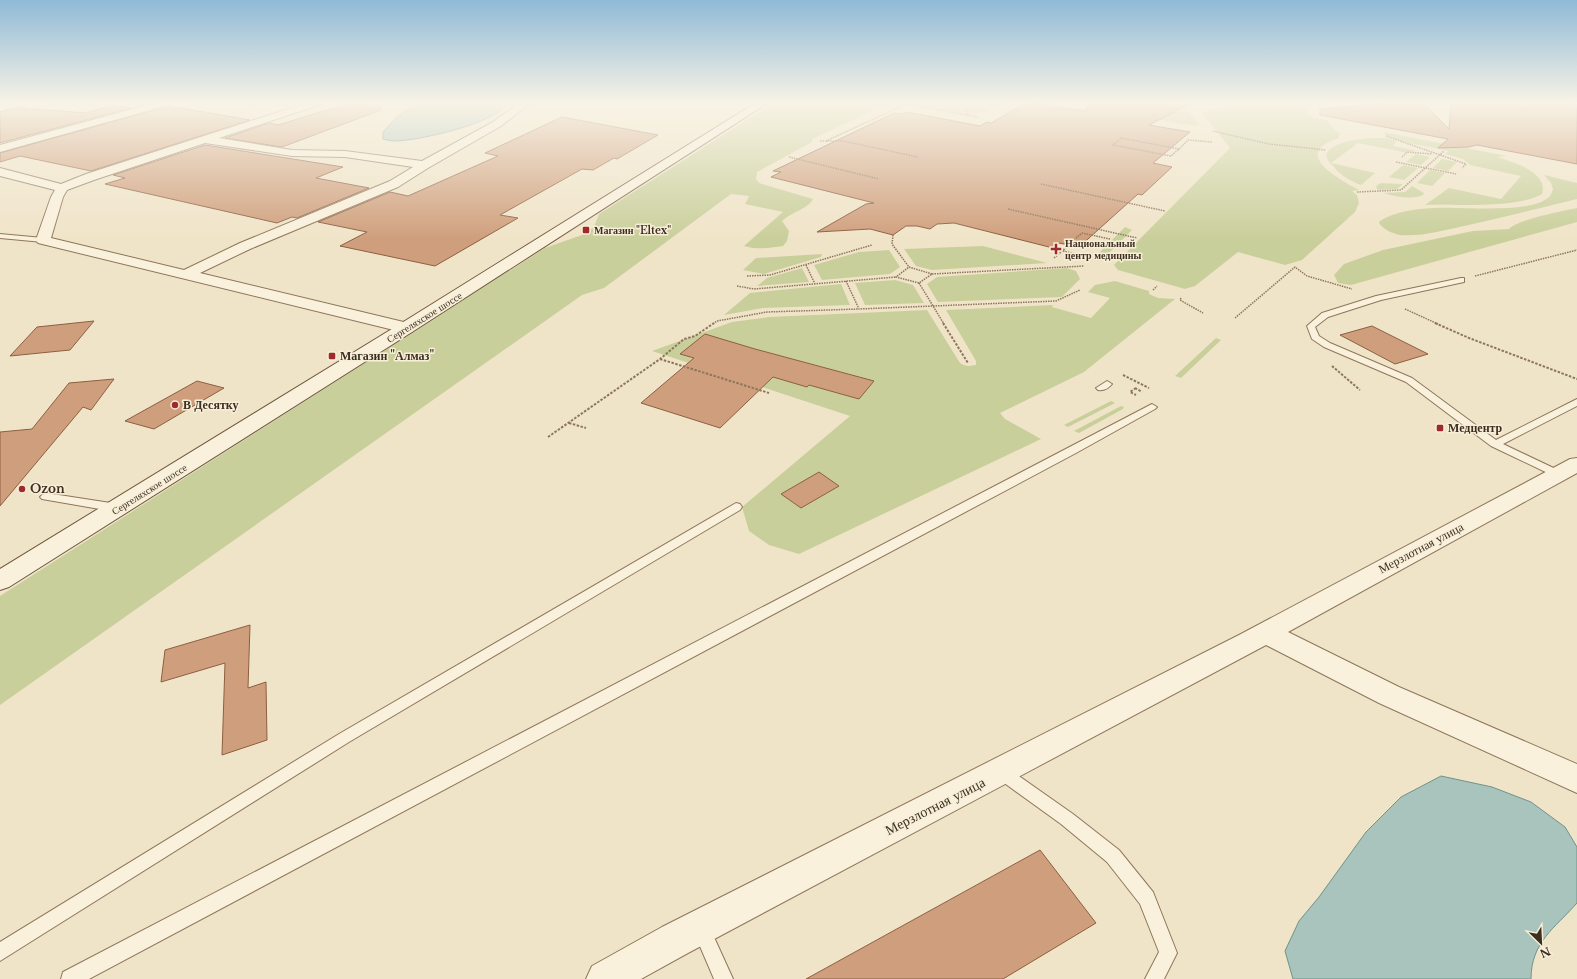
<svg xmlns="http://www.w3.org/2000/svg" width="1577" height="979" font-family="'Libre Baskerville',serif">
<rect width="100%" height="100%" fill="#f0e4c8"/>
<path fill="#c9cf9b" d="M775,102H892L812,139V142L757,172L756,179L759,183L813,199C808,209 791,212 782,221L789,231L787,241L783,246C769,248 757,250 744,246L783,212L745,204L749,196L731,194L604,288L582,295L0,705V596L545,248L582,235L594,227L599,214Z
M895,102H1001C996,105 990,111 984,112C976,114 966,110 959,113Z
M1223,102C1240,102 1300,99 1312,105L1306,114L1314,118L1327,120L1336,131L1340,133C1339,140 1335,139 1329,142C1296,158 1345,182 1359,190L1352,191L1357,195L1359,203L1355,212L1302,260L1285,265L1238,252L1195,286L1185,289L1118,270L1114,265L1230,148L1202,113C1208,110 1214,111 1221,108L1218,105Z
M1155,105L1190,112L1200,125L1195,126L1137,116Z
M1383,132L1507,156L1497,157C1513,162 1549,172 1542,194C1516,209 1456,204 1425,205L1449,188L1501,199L1521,176L1470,165L1463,159L1445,154L1449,151L1399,141L1384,134Z
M1375,138H1388L1396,141L1393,146L1417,151L1403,152L1358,143L1331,163L1375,173L1361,185C1350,181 1340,175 1333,166C1331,164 1328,161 1327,158C1322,142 1366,138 1375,138Z
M1416,154L1430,157L1421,165L1406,162Z
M1442,159L1457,162L1448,171L1433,168Z
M1403,165L1418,168L1404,180L1389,177Z
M1430,170L1445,173L1432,186L1417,183Z
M1544,175L1577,183V199C1539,208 1502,218 1464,226C1444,230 1421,237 1400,235C1392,233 1384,230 1379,223L1380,221C1396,211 1415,209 1434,208C1461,206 1529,215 1549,197C1551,195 1552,192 1553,189L1551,183Z
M1381,183L1403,184L1397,189L1379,190L1376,188L1377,185Z
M1412,186L1424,193L1423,195C1411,200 1396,197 1384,193L1405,192Z
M1577,208V222L1351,285L1338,283L1334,275L1344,264L1383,250L1473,231L1509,229C1516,220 1563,211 1577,208Z
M1125,227L1132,230L1101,261L1092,260Z
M983,246L1047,263L932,270L916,266L904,249Z
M889,250L900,267L890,274L822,280L814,265L859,252Z
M822,254L821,257L764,274L743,270L756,258Z
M802,268L809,282L757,286L767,278Z
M1067,268L1076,271L1080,279L1062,297L938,302L927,284L937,277Z
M895,280L913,285L924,303L865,305L855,283Z
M1115,281L1149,291V294L1158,298L1175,299L1084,372L1000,413L1005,419L1041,439L799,554L769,545L749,531L742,507L850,416L652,351L732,322L769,317L927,310L960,363C966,367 970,366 976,365V361L946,310L1053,305L1052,307L1091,318L1110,298L1088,292L1095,285Z
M841,284L850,305L763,308L724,315L750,293Z
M1216,338L1221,340L1181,378L1175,376Z
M1111,401L1115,403L1068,427L1064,425Z
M1121,406L1124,407L1123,409L1079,433L1074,431Z"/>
<path fill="#a9c4bc" stroke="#6f938a" d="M418,102H508C499,123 417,141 395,141C391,141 387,140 383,139V132L397,117Z
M1441,776L1492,787L1531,802L1565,827L1577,847V903C1555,928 1531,942 1531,979H1293L1285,951L1299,921L1319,897L1366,832L1401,797Z"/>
<path fill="#cf9f7d" stroke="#8d5f41" d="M353,102H378L381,110L282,147L225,138L269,123L278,125Z
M1027,102L1086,111L1087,102H1194L1149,125L1190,132L1153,163L1172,167L1142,195L1138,194L1079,247L1059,243L1053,248L954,223L937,224L930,229L917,226H906L893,235L870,229L817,232L866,204L874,203L771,177L781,172L773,171L894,113L902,114L907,112L980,126L987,122L991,123Z
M1398,102L1423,103L1449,129L1451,102H1563L1577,104V164L1477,145L1469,147L1438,148L1448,139L1320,115V109Z
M112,105L131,108L0,143V112L19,108L86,113Z
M169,106L250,120L91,171L20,156L0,162V153Z
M562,117L658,135L617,159L614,158L593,170L582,169L500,215L518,218L435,266L340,246L367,232L318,222L390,192L408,196L498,156L485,153Z
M205,145L343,167L316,178L369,188L297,218L292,217L277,223L105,184L125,178L113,175Z
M94,321L70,350L10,356L37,327Z
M1372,326L1428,354L1395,364L1340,335Z
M705,334L755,349L874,381L859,399L809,385L807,387L773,377L720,428L641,403L694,358L680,354Z
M114,379L91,410L83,407L0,506V432L32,429L69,383Z
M197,381L224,388L154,429L125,421Z
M819,472L839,486L801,508L781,494Z
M250,625L248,688L266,682L267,740L222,755L225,663L161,682L165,650Z
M1040,850L1096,923L1003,979H806Z"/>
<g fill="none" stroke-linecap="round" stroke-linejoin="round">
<defs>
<path id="lane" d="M0,234L43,238L47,240L43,242L0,238Z
M1461,278H1464V282L1381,300L1328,317L1315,327L1319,336L1330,343L1412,378L1496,440L1577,399V406L1503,444L1562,472L1563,474L1562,476H1554L1491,446L1406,382L1324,347L1312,339L1307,326L1322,313L1376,296Z
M1107,381L1112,384C1108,389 1103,391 1098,390L1096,388Z
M1152,404L1157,407L1155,409L1076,453L89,979H61L63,972Z
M46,493L117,504L121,505L123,508L121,511L117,512L42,499L40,497L42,495Z
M736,503L740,504L742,507L740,510L349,742L0,961V942L339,734Z
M1001,765L1006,767L1073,814L1119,850L1153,892L1177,953L1164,979H1145L1159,952L1140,904L1107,862L1061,824L996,777L993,772L996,767Z
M702,921L708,924L733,979H714L693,930L696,924Z"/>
<path id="street" d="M13,102H29L27,104L0,111V105Z
M159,102H174L172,104L0,152V145Z
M310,102H324L322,104L219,138L292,150L345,151L422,161L493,122L520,102H531L501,126L428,168L398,187L250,249L200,273L412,324L414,328L412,332L406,333L38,243L36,240L51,197L55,190L0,176V168L61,184L86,174ZM205,143L292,156L345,157L413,167L390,181L240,243L184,270L51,238L63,197L67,190L94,180Z
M1577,458V473L1288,632L1399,687L1577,764V793L1379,703L1266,645L688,953L641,979H586L592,966L662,927L1239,635L1570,459Z"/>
<path id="secondary" d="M757,102H769L412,332L9,587L0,590V569L400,324Z"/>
</defs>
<use href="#lane" stroke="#8d765c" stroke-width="2"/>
<use href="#street" stroke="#8d765c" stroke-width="2"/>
<use href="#secondary" stroke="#6f573f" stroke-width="2"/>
<path stroke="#8d765c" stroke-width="1.5" stroke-dasharray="1.5 1" stroke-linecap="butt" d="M961,102L969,115
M1213,131L1269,144L1326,150
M1386,136L1466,164L1462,168
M1121,138L1179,149L1171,156L1113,145Z
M820,141H843L918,157
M826,141L906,104L978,117
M1179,149L1188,140L1212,142
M789,157L879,179
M1402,157L1407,152L1432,154
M1396,162L1456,174
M1041,184L1165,211
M1357,192L1401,190L1444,151
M1008,209L1137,238
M893,235L892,244L909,267
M1076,238L1082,233L1110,239
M1063,251L1092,258
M1054,258L1069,245
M806,265L815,284
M909,267L932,274L919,283L896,277Z
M932,274L1084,266
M747,276L770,275L872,245
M1475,276L1577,250
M846,281L859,309L1056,301L1080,290
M919,283L944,324
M737,286L754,289L896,277
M1153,290L1157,286
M1181,298L1180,300L1203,313
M1405,309L1438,324
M1235,318L1295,267L1307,276L1352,289
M713,324L717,321L767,312L859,309"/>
<path stroke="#8d765c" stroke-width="2" stroke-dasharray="2.5 1.5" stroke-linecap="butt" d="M943,323L968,363
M1435,323L1469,338L1577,379
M660,359L769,393
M1332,366L1360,390
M1123,375L1149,388
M1135,388L1142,392
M1136,388L1130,392L1136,395
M569,423L586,428
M548,437L660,359L684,339L695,336L714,323"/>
<use href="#lane" fill="#faf1dc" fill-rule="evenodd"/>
<use href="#street" fill="#faf1dc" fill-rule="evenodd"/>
<use href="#secondary" fill="#faf1dc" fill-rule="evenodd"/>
</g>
<linearGradient id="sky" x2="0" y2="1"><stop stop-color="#8fbad6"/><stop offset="0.43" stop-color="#f8f3e6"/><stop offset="1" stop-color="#f8f3e6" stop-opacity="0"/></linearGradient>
<rect width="1577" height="239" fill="url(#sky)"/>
<g fill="#9e2a2b" stroke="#f7eed8" stroke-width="1.5">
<rect x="582" y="226" width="8" height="8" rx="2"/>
<path d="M1054 243h4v4h4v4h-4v4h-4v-4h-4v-4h4z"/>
<rect x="328" y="352" width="8" height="8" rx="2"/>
<circle cx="175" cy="405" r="4"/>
<rect x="1436" y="424" width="8" height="8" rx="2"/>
<circle cx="22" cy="489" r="4"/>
</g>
<g text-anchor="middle" stroke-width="3" stroke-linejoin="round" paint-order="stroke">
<g font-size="10" font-weight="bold" fill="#3d2e20" stroke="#f7eed8" text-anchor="start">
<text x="594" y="234">Магазин "Eltex"</text>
<text x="1065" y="247">Национальный<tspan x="1065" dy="12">центр медицины</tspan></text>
</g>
<g font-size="10" fill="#3d2e20" stroke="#f7eed8">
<text transform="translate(424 317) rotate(-32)" y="4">Сергеляхское шоссе</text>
<text transform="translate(149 489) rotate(-32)" y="4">Сергеляхское шоссе</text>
</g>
<g font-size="12" font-weight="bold" fill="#3d2e20" stroke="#f7eed8" text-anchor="start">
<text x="340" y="360">Магазин "Алмаз"</text>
<text x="183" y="409">В Десятку</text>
<text x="1448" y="432">Медцентр</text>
<text x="30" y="493">Ozon</text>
</g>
<g font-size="12" fill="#3d2e20" stroke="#f7eed8">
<text transform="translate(1421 548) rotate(-28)" y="4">Мерзлотная улица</text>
</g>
<g font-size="14" fill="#3d2e20" stroke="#f7eed8">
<text transform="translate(935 806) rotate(-27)" y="5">Мерзлотная улица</text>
</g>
</g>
<g transform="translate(1541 943) rotate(156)" stroke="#f7eed8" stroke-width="3" paint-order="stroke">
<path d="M0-3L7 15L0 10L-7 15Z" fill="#3d2e20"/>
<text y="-6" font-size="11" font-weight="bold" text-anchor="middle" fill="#3d2e20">N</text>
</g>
</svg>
